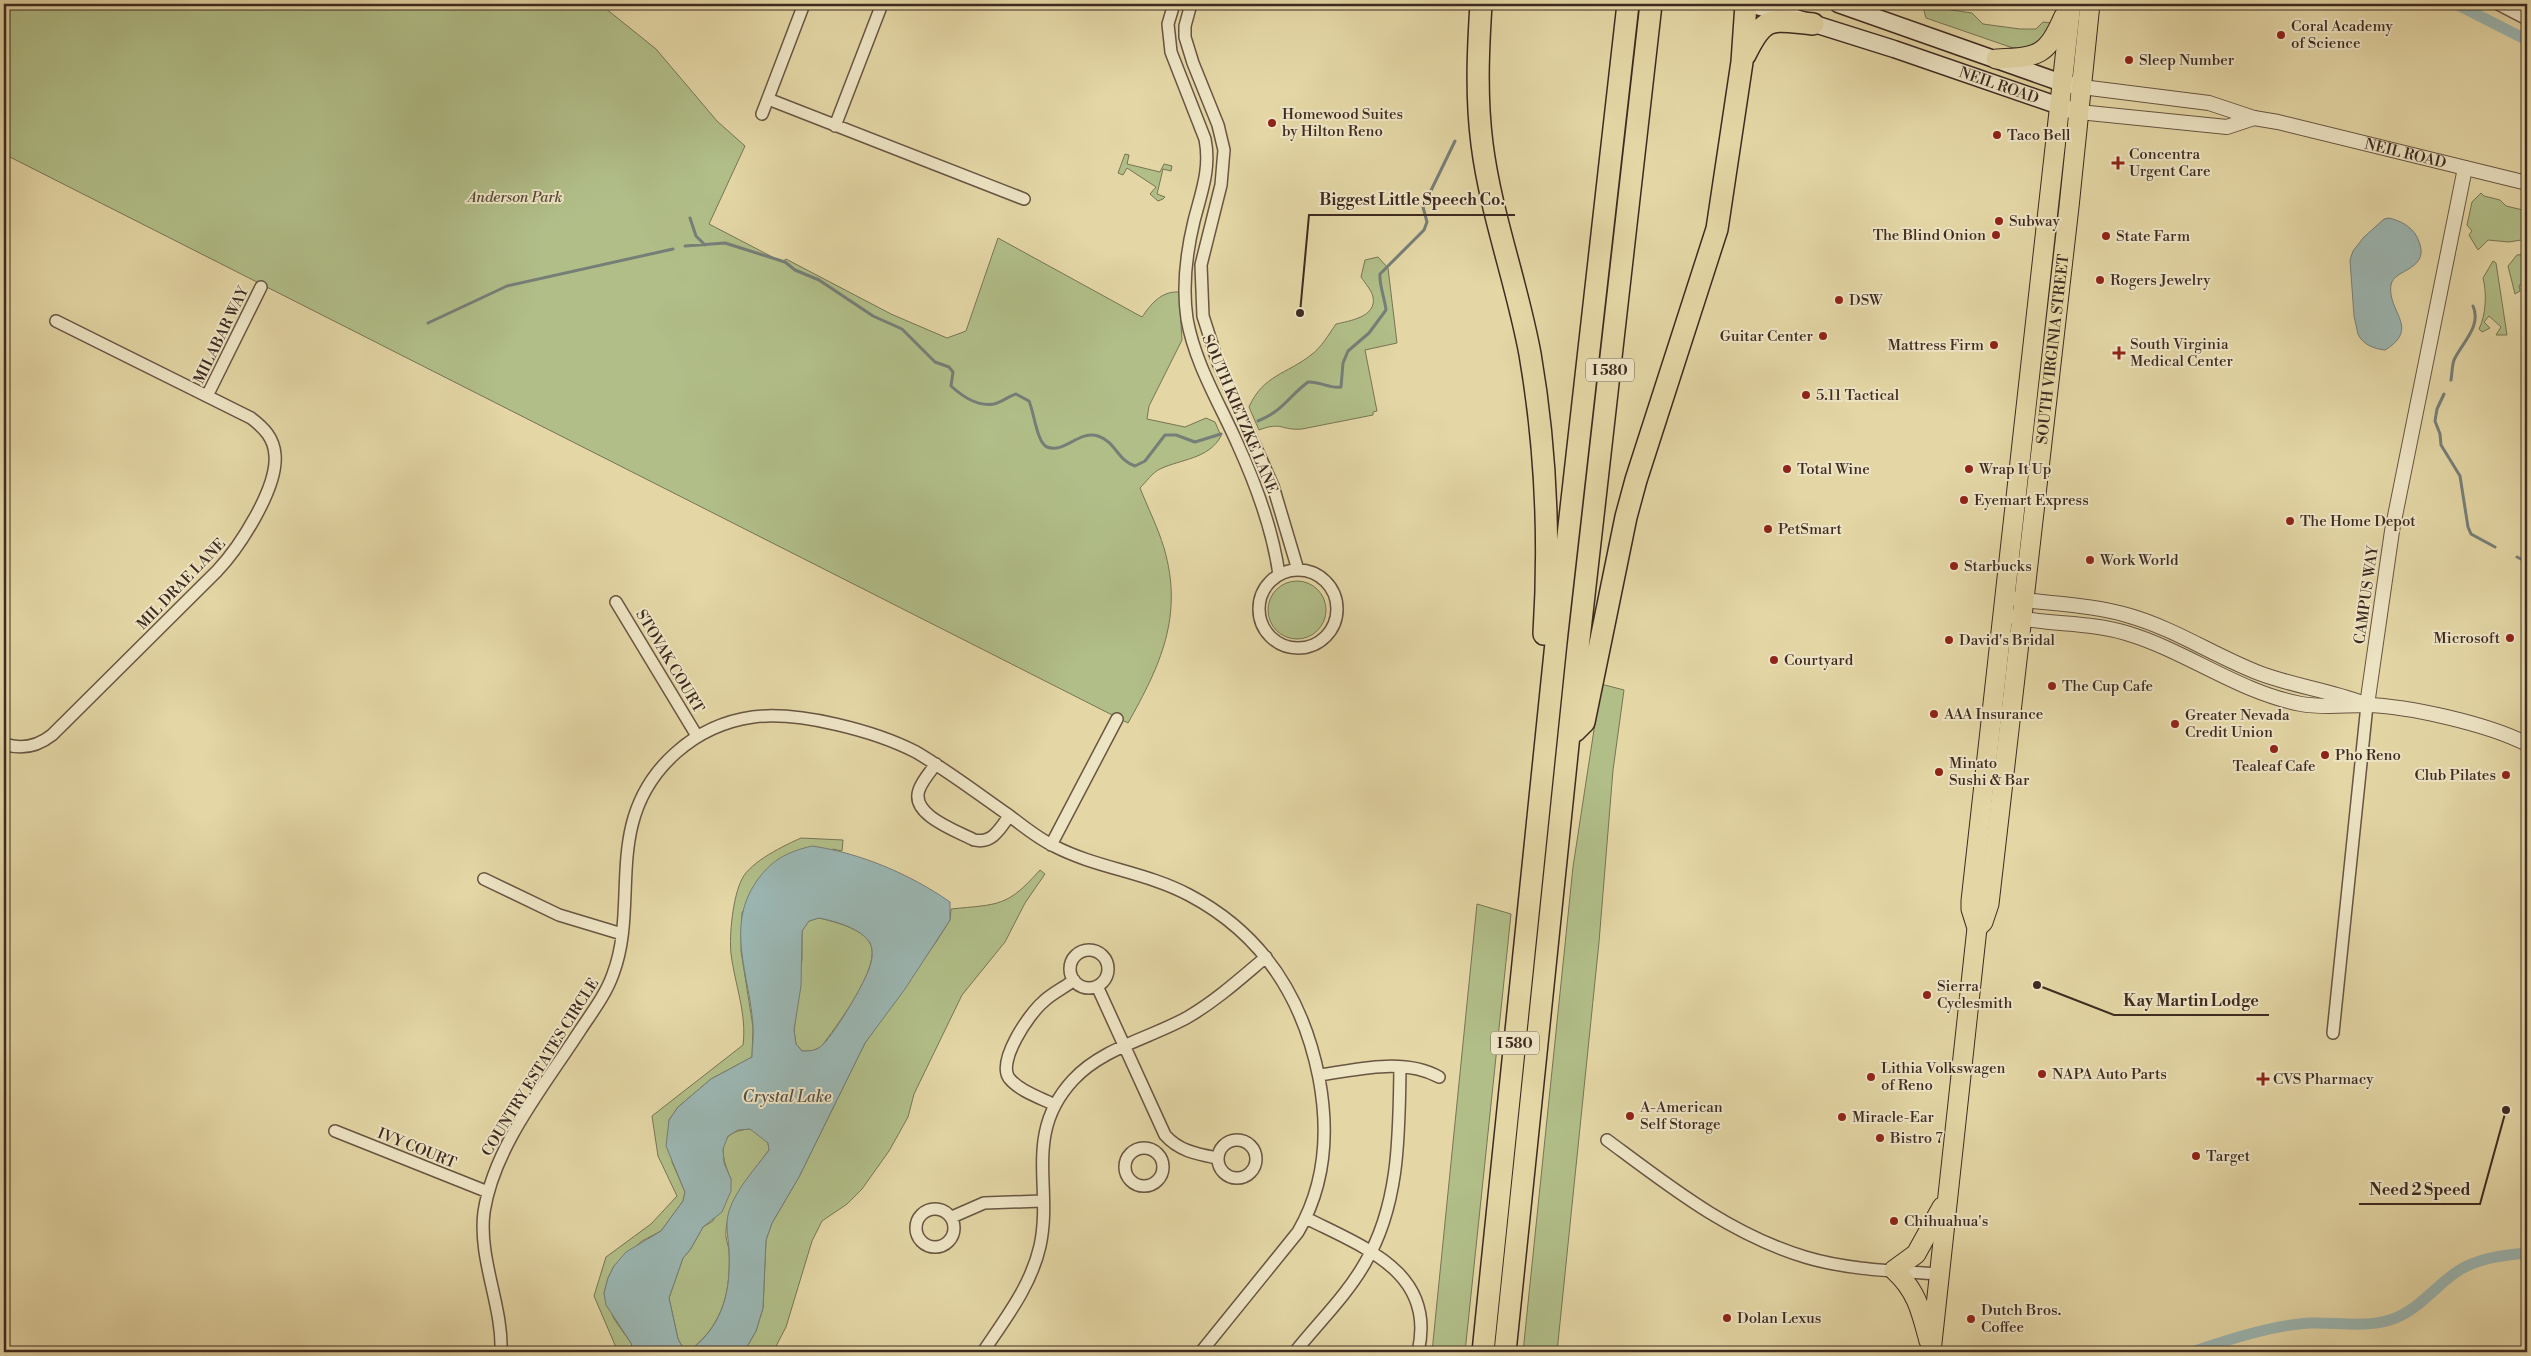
<svg xmlns="http://www.w3.org/2000/svg" width="2531" height="1356" font-family="'Libre Bodoni',serif">
<rect width="100%" height="100%" fill="#e4d6a5"/>
<filter id="stains"><feTurbulence type="fractalNoise" baseFrequency=".004" numOctaves="4"/><feColorMatrix values="0 0 0 0 .2 0 0 0 0 .09 0 0 0 0 .02 0 0 0 .5 -.17"/></filter>
<radialGradient id="worn" r=".72"><stop offset=".6" stop-color="#630" stop-opacity="0"/><stop offset="1" stop-color="#630" stop-opacity=".3"/></radialGradient>
<path fill="#b1be88" stroke="#787454" d="M4,4H600L656,49L717,121L745,146L709,224L782,262L786,259L891,314L947,338L966,331L998,238L1142,317C1151,304 1161,291 1179,292L1182,340L1149,406L1147,419L1185,427L1206,418L1215,422L1221,436C1209,459 1181,459 1160,469C1153,472 1146,482 1140,488C1148,508 1158,528 1164,548C1184,616 1160,666 1128,723L4,154Z
M1927,4H1938V8L1972,13L1983,24L2020,29H2036L2043,22L2052,23C2042,39 2033,48 2013,48L1926,18L1924,11Z
M1125,154L1129,155L1127,164L1160,172L1164,164L1172,166L1171,171L1163,169L1157,194L1165,197L1163,199L1158,201L1150,194L1156,187L1127,168L1123,175L1118,173Z
M2481,193L2484,196L2500,200L2506,206L2527,211V239L2509,242L2488,240L2478,250L2469,235L2472,231L2467,225L2472,202Z
M2527,254V284L2519,285L2520,291L2515,294L2508,266L2517,255Z
M1378,257L1388,268L1397,343L1365,350L1377,411L1373,412V415L1302,429C1282,431 1282,421 1259,430L1249,407C1263,375 1287,374 1311,355C1321,348 1329,334 1336,324C1349,321 1377,317 1373,297C1372,291 1365,283 1361,277L1365,260Z
M2493,261L2496,263L2507,335H2496L2501,327L2489,316L2484,322L2490,328L2482,332L2479,329C2486,315 2487,293 2483,278Z
M1268 610a29 29 0 1 1 58 0a29 29 0 1 1-58 0Z
M1601,684L1624,690L1613,770L1599,942L1557,1352H1523L1573,867Z
M801,838L843,840L842,851L833,849L742,912L741,951L753,1027L752,1057L711,1079L678,1107L669,1120L672,1162L685,1192L683,1201L661,1231L642,1241L614,1266L608,1278L604,1293L614,1319L631,1343L634,1352H618L594,1296L606,1257L651,1224L677,1196L658,1156L652,1116L743,1045C747,1014 735,985 731,954C729,935 733,896 742,879C750,862 785,845 801,838Z
M1040,870L1045,874L1025,903L1005,942L962,995L914,1094L908,1117L889,1151L862,1189L847,1204L822,1221L812,1241L786,1327L773,1352H744L756,1331L763,1308L766,1240L772,1223L799,1177L865,1043L936,942L950,920L951,909C1000,904 1007,907 1040,870Z
M1477,904L1511,914L1465,1352H1432Z
M819,918C835,922 861,928 870,943C883,966 835,1028 821,1047L812,1051H802L796,1044L794,1031L802,959V931L809,921Z
M750,1129L761,1135L768,1143L769,1150C751,1174 728,1200 726,1231C725,1237 728,1244 729,1250C731,1290 724,1322 692,1349L683,1348L678,1339L669,1298L683,1258L690,1250L703,1227L713,1221L731,1179C720,1155 716,1131 750,1129Z"/>
<path fill="#9bb6b2" stroke="#767e78" fill-rule="evenodd" d="M2389,218C2401,221 2411,226 2417,237C2434,271 2393,268 2391,285C2387,312 2421,328 2385,350C2374,349 2362,344 2358,334L2354,316L2350,260L2353,251L2364,237L2384,219Z
M812,846C860,853 910,874 950,902V920L905,989L865,1043L799,1177L772,1223L766,1240L763,1308L756,1331L744,1352H634L631,1343L606,1305L604,1293L608,1278L614,1266L626,1252L661,1231L683,1201L685,1192L666,1146L669,1120L678,1107L711,1079L752,1057C752,1047 754,1036 753,1026C750,976 725,927 756,882C771,860 787,852 812,846ZM819,918C834,921 861,928 870,943C874,951 872,961 869,969C864,984 832,1039 820,1047C815,1051 808,1051 802,1051L796,1044L794,1030L801,986L802,931L809,921ZM750,1129L768,1143L769,1150C755,1169 736,1189 729,1211C725,1224 728,1236 729,1249C731,1290 724,1323 692,1349L683,1348L678,1339L669,1298L683,1258L690,1250L703,1227L722,1212L731,1191V1179L724,1163L723,1149L728,1136L738,1130Z"/>
<g fill="none" stroke-linecap="round" stroke-linejoin="round">
<path stroke="#767e78" stroke-width="3" d="M690,218L696,236L705,245
M685,246L725,243L785,262L795,270L819,280L873,316L902,329L935,362L949,367L953,372L951,386C963,397 978,407 994,404C1002,402 1009,396 1016,394L1029,401C1034,412 1037,443 1047,447C1064,454 1079,430 1098,436C1116,442 1117,460 1135,466L1145,461L1165,435H1176L1195,442L1221,434
M428,323L507,286L673,249
M2451,380C2452,374 2452,366 2454,360C2462,343 2482,326 2473,306
M2444,394L2437,409L2435,421L2440,434L2441,445L2460,476L2468,527L2471,534L2495,547
M1258,421C1284,410 1287,398 1308,382C1319,381 1330,389 1341,387L1343,363L1348,351L1369,333L1386,310C1385,299 1379,285 1380,274L1424,230L1427,222L1423,207L1455,141
M2517,557L2527,562"/>
<path stroke="#9bb6b2" stroke-width="11" d="M2456,4L2527,40
M2192,1352C2227,1340 2273,1325 2310,1323C2338,1322 2363,1328 2390,1320C2417,1312 2435,1286 2458,1271C2478,1258 2504,1255 2527,1253"/>
<defs>
<path id="minor" d="M1174,4L1168,24L1171,52L1205,139C1211,169 1201,193 1194,221C1186,254 1182,285 1187,319C1195,364 1220,404 1238,445C1257,487 1273,530 1279,575
M1191,4L1185,26V37L1193,63L1218,125L1224,150L1221,185L1201,265L1203,316L1218,363L1273,486L1298,570
M2498,4L2527,19
M768,99L1024,199
M762,114L804,4
M835,126L882,4
M207,396L261,287
M1259 609a39 39 0 1 1 78 0a39 39 0 1 1-78 0Z
M616,602L697,736
M4,744C22,750 38,746 52,735L217,571C239,548 278,488 275,455C274,438 264,428 251,418L56,321
M936,764C930,772 922,781 919,790C910,815 957,831 974,840C992,844 1000,829 1009,816
M1051,845L1117,719
M484,879L559,915L622,934
M1070 969a19 19 0 1 1 38 0a19 19 0 1 1-38 0Z
M1097,986L1165,1135C1179,1151 1197,1154 1217,1158
M2333,1033L2367,705
M1319,1075C1357,1070 1403,1057 1439,1077
M1055,1105C1041,1098 1019,1091 1009,1078C997,1061 1029,1014 1043,1002C1052,993 1064,988 1074,980
M335,1131L488,1192
M1218 1159a19 19 0 1 1 38 0a19 19 0 1 1-38 0Z
M1607,1140C1669,1186 1729,1234 1805,1257C1848,1270 1895,1271 1940,1274
M1125 1167a19 19 0 1 1 38 0a19 19 0 1 1-38 0Z
M916 1228a19 19 0 1 1 38 0a19 19 0 1 1-38 0Z
M952,1217L984,1203L1042,1201
M1306,1218C1363,1247 1437,1272 1418,1352
M501,1352C503,1306 478,1259 484,1212C494,1146 545,1085 581,1029C593,1011 606,994 613,974C631,927 620,874 632,825C646,768 695,725 753,717C799,711 875,731 916,752C948,771 977,793 1007,814C1022,825 1037,838 1054,846C1096,868 1146,872 1189,895C1263,934 1303,997 1319,1078C1329,1131 1326,1184 1298,1232L1201,1352
M983,1352C1005,1319 1031,1286 1040,1246C1053,1186 1023,1134 1073,1080C1102,1048 1151,1038 1188,1017C1217,1000 1241,978 1266,957
M1295,1352C1318,1323 1347,1295 1365,1263C1400,1204 1399,1133 1400,1067"/>
<g id="tertiary">
<path id="s1" d="M2082,87L2209,103L2254,118L2278,122L2527,183"/>
<path d="M2079,112L2227,127L2254,118"/>
<path d="M2016,599C2054,604 2094,605 2130,616C2175,629 2215,656 2259,673C2293,686 2328,690 2362,703"/>
<path d="M2014,617C2051,625 2090,622 2126,633C2187,651 2238,692 2301,704C2323,708 2344,705 2366,705C2409,706 2488,724 2527,744"/>
<path d="M2367,705L2392,531L2465,168"/>
</g>
<g id="secondary">
<path id="s2" d="M1751,4L1894,49L2071,110"/>
<path d="M1838,4L2062,83L2082,87"/>
</g>
<g id="primary">
<path d="M1996,59C2039,57 2046,57 2064,16"/>
<path id="s3" d="M1977,928L1983,922L1989,904L2069,207L2090,4"/>
<path d="M1929,1341C1921,1311 1917,1291 1894,1270L1916,1254L1942,1207"/>
<path d="M1931,1352L1977,928L1971,909V901L2071,4"/>
</g>
<path id="motorway" d="M1481,4C1478,51 1476,97 1482,144C1491,215 1517,283 1530,354C1546,447 1550,539 1544,634
M1745,55C1765,14 1771,20 1813,24
M1575,731L1584,722L1626,517L1636,480L1717,229L1742,62L1746,4
M1483,1352L1557,633L1628,4
M1505,1352L1578,648L1651,4"/>
</defs>
<use href="#minor" stroke="#685542" stroke-width="14"/>
<use href="#tertiary" stroke="#685542" stroke-width="16"/>
<use href="#secondary" stroke="#3e2a21" stroke-width="19"/>
<use href="#primary" stroke="#3e2a21" stroke-width="21"/>
<use href="#motorway" stroke="#3e2a21" stroke-width="24"/>
<use href="#minor" stroke="#ede4c4" stroke-width="11"/>
<use href="#tertiary" stroke="#ede4c4" stroke-width="14"/>
<use href="#secondary" stroke="#ede4c4" stroke-width="16"/>
<use href="#primary" stroke="#e4d6a5" stroke-width="19"/>
<use href="#motorway" stroke="#e4d6a5" stroke-width="21"/>
</g>
<g fill="#8f2418" stroke="#ede4c4" stroke-width="2">
<circle cx="2281" cy="35" r="5"/>
<circle cx="2129" cy="60" r="5"/>
<circle cx="1272" cy="123" r="5"/>
<circle cx="1997" cy="135" r="5"/>
<path d="M2115.5 155.5h5v5h5v5h-5v5h-5v-5h-5v-5h5z"/>
<circle cx="1999" cy="221" r="5"/>
<circle cx="1996" cy="235" r="5"/>
<circle cx="2106" cy="236" r="5"/>
<circle cx="2100" cy="280" r="5"/>
<circle cx="1839" cy="300" r="5"/>
<circle cx="1823" cy="336" r="5"/>
<circle cx="1994" cy="345" r="5"/>
<path d="M2116.5 345.5h5v5h5v5h-5v5h-5v-5h-5v-5h5z"/>
<circle cx="1806" cy="395" r="5"/>
<circle cx="1787" cy="469" r="5"/>
<circle cx="1969" cy="469" r="5"/>
<circle cx="1964" cy="500" r="5"/>
<circle cx="2290" cy="521" r="5"/>
<circle cx="1768" cy="529" r="5"/>
<circle cx="2090" cy="560" r="5"/>
<circle cx="1954" cy="566" r="5"/>
<circle cx="2510" cy="638" r="5"/>
<circle cx="1949" cy="640" r="5"/>
<circle cx="1774" cy="660" r="5"/>
<circle cx="2052" cy="686" r="5"/>
<circle cx="1934" cy="714" r="5"/>
<circle cx="2175" cy="724" r="5"/>
<circle cx="2274" cy="749" r="5"/>
<circle cx="2325" cy="755" r="5"/>
<circle cx="1939" cy="772" r="5"/>
<circle cx="2506" cy="775" r="5"/>
<circle cx="1927" cy="995" r="5"/>
<circle cx="2042" cy="1074" r="5"/>
<circle cx="1871" cy="1077" r="5"/>
<path d="M2260.5 1071.5h5v5h5v5h-5v5h-5v-5h-5v-5h5z"/>
<circle cx="1630" cy="1116" r="5"/>
<circle cx="1842" cy="1117" r="5"/>
<circle cx="1880" cy="1138" r="5"/>
<circle cx="2196" cy="1156" r="5"/>
<circle cx="1894" cy="1221" r="5"/>
<circle cx="1727" cy="1318" r="5"/>
<circle cx="1971" cy="1319" r="5"/>
</g>
<g text-anchor="middle" stroke-width="4" stroke-linejoin="round" paint-order="stroke">
<g fill="#ede4c4" stroke="#726252" stroke-width="1">
<rect x="1586" y="358.5" width="48" height="23" rx="4"/>
<rect x="1491" y="1031.5" width="48" height="23" rx="4"/>
</g>
<g font-size="14" font-weight="bold" fill="#3e2a21">
<text x="1610" y="375">I 580</text>
<text x="1515" y="1048">I 580</text>
</g>
<g font-size="15" fill="#3e2a21" stroke="#ede4c4" text-anchor="start">
<text x="2291" y="31">Coral Academy<tspan x="2291" dy="17">of Science</tspan></text>
<text x="2139" y="65">Sleep Number</text>
<text x="1282" y="119">Homewood Suites<tspan x="1282" dy="17">by Hilton Reno</tspan></text>
<text x="2007" y="140">Taco Bell</text>
<text x="2129" y="159">Concentra<tspan x="2129" dy="17">Urgent Care</tspan></text>
<text x="2009" y="226">Subway</text>
<text x="1986" y="240" text-anchor="end">The Blind Onion</text>
<text x="2116" y="241">State Farm</text>
<text x="2110" y="285">Rogers Jewelry</text>
<text x="1849" y="305">DSW</text>
<text x="1813" y="341" text-anchor="end">Guitar Center</text>
<text x="2130" y="349">South Virginia<tspan x="2130" dy="17">Medical Center</tspan></text>
<text x="1984" y="350" text-anchor="end">Mattress Firm</text>
<text x="1816" y="400">5.11 Tactical</text>
<text x="1797" y="474">Total Wine</text>
<text x="1979" y="474">Wrap It Up</text>
<text x="1974" y="505">Eyemart Express</text>
<text x="2300" y="526">The Home Depot</text>
<text x="1778" y="534">PetSmart</text>
<text x="2100" y="565">Work World</text>
<text x="1964" y="571">Starbucks</text>
<text x="2500" y="643" text-anchor="end">Microsoft</text>
<text x="1959" y="645">David's Bridal</text>
<text x="1784" y="665">Courtyard</text>
<text x="2062" y="691">The Cup Cafe</text>
<text x="1944" y="719">AAA Insurance</text>
<text x="2185" y="720">Greater Nevada<tspan x="2185" dy="17">Credit Union</tspan></text>
<text x="2335" y="760">Pho Reno</text>
<text x="1949" y="768">Minato<tspan x="1949" dy="17">Sushi &amp; Bar</tspan></text>
<text x="2274" y="771" text-anchor="middle">Tealeaf Cafe</text>
<text x="2496" y="780" text-anchor="end">Club Pilates</text>
<text x="1937" y="991">Sierra<tspan x="1937" dy="17">Cyclesmith</tspan></text>
<text x="1881" y="1073">Lithia Volkswagen<tspan x="1881" dy="17">of Reno</tspan></text>
<text x="2052" y="1079">NAPA Auto Parts</text>
<text x="2273" y="1084">CVS Pharmacy</text>
<text x="1640" y="1112">A-American<tspan x="1640" dy="17">Self Storage</tspan></text>
<text x="1852" y="1122">Miracle-Ear</text>
<text x="1890" y="1143">Bistro 7</text>
<text x="2206" y="1161">Target</text>
<text x="1904" y="1226">Chihuahua's</text>
<text x="1981" y="1315">Dutch Bros.<tspan x="1981" dy="17">Coffee</tspan></text>
<text x="1737" y="1323">Dolan Lexus</text>
</g>
<g font-size="15" fill="#3e2a21" stroke="#ede4c4">
<text dy="5" stroke="none"><textPath href="#s2" startOffset="261">NEIL ROAD</textPath></text>
<text dy="5" stroke="none"><textPath href="#s1" startOffset="331">NEIL ROAD</textPath></text>
<text transform="translate(221 335) rotate(-64)" y="5">MILABAR WAY</text>
<text dy="5" stroke="none"><textPath href="#s3" startOffset="586">SOUTH VIRGINIA STREET</textPath></text>
<text transform="translate(1240 414) rotate(67)" y="5">SOUTH KIETZKE LANE</text>
<text transform="translate(181 584) rotate(-46)" y="5">MIL DRAE LANE</text>
<text transform="translate(2366 595) rotate(-82)" y="5">CAMPUS WAY</text>
<text transform="translate(670 661) rotate(59)" y="5">STOVAK COURT</text>
<text transform="translate(540 1067) rotate(-58)" y="5">COUNTRY ESTATES CIRCLE</text>
<text transform="translate(417 1148) rotate(22)" y="5">IVY COURT</text>
</g>
<g font-size="15" font-style="italic" fill="#554836" stroke="#ede4c4">
<text x="515" y="202">Anderson Park</text>
</g>
<g font-size="16" font-style="italic" fill="#554d45" stroke="#ede4c4">
<text x="787" y="1102">Crystal Lake</text>
</g>
</g>
<path fill="none" stroke="#3e2a21" stroke-width="2" d="M1300 313L1309 215H1515M2037 985L2114 1015H2269M2506 1110L2480 1204H2359"/>
<g fill="#3e2a21" stroke="#ede4c4" stroke-width="2">
<circle cx="1300" cy="313" r="5"/>
<circle cx="2037" cy="985" r="5"/>
<circle cx="2506" cy="1110" r="5"/>
</g>
<g font-size="16" text-anchor="middle" font-weight="bold" fill="#3e2a21" stroke="#ede4c4" stroke-width="4" stroke-linejoin="round" paint-order="stroke">
<text x="1412" y="205">Biggest Little Speech Co.</text>
<text x="2191" y="1006">Kay Martin Lodge</text>
<text x="2420" y="1195">Need 2 Speed</text>
</g>
<rect width="2531" height="1356" fill="none" stroke="#e4d6a5" stroke-width="20"/>
<rect x="5" y="5" width="2521" height="1346" fill="none" stroke="#3e2a21" stroke-width="2.5"/>
<rect x="10" y="10" width="2511" height="1336" fill="none" stroke="#3e2a21"/>
<rect width="100%" height="100%" filter="url(#stains)"/>
<rect width="100%" height="100%" fill="url(#worn)"/>
</svg>
